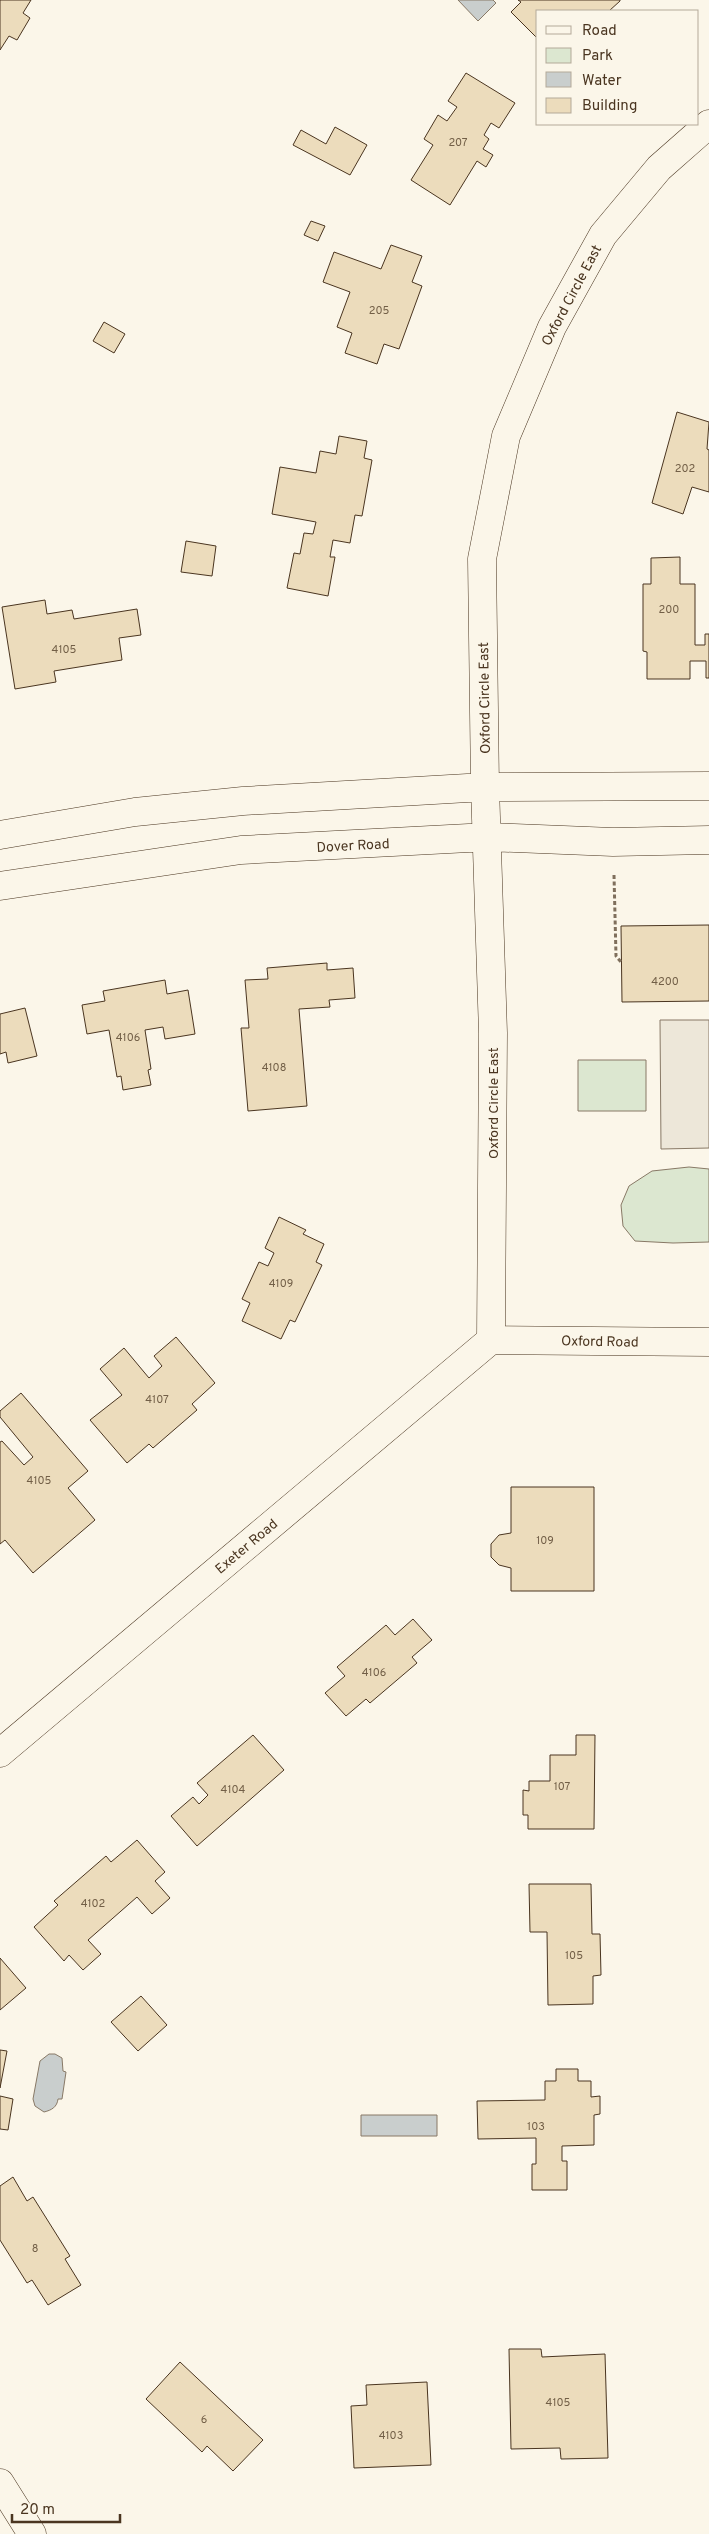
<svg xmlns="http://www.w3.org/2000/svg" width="709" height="2534" font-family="Overpass,sans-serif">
<rect width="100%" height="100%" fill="#fbf6e9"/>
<path fill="#dce7d0" stroke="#887966" d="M578,1060H646V1111H578Z
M689,1167L709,1169V1242L673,1243L635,1241L623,1226L621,1205L629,1186L652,1171Z"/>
<path fill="#ede7d9" stroke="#887966" d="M660,1020H709V1148L661,1149Z"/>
<path fill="#c9cecd" stroke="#887966" d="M458,0H493L496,3L478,21Z
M49,2054H55L62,2058L63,2071L66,2072L62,2099H58C57,2107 52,2110 44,2112L35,2106L33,2099L40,2061Z
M361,2115H437V2136H361Z"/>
<path fill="#ecdcbc" stroke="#4a3520" d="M0,0H31L23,13L30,18L17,40L9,36L0,50Z
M518,0H620V1L609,11H538V39L511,12L521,2Z
M466,73L515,103L499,128L491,123L484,135L489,139L483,149L493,155L486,167L477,161L450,205L411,180L433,145L424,139L438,115L447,121L457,107L448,101Z
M335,127L367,145L350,175L293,145L301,130L326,144Z
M311,221L325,226L318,241L304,235Z
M391,245L422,256L412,282L422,286L399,349L384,344L377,364L345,353L352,333L337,327L350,292L323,282L334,252L381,269Z
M104,322L125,334L114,353L93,341Z
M677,412L709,422L707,449L709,450V492L692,487L683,514L652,503Z
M339,436L367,441L364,458L372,460L362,516L355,515L350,543L333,540L330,557H335L328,596L287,588L294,553L300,554L304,533L313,534L316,522L272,514L280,467L316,473L320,451L336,454Z
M186,541L216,546L212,576L181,572Z
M680,557V584H695V645H705V634H709V678H706V661H690V679H647V652L643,651V584H651V558Z
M45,600L47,614L72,610L74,619L137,609L141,635L119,638L122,660L54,671L56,682L15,689L2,607Z
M709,925V1001L622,1002L621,926Z
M327,963V970L353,968L355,998L329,1000L330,1007L299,1009L307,1106L248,1111L241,1028H249L245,980L268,979L267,968Z
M165,980L167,994L188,990L195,1034L165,1039L163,1027L145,1030L151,1069L148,1070L151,1085L123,1090L121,1076L117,1077L109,1030L87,1034L82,1005L105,1001L103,991Z
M25,1008L37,1056L8,1063L6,1052L0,1054V1014Z
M279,1217L306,1230L303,1234L324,1244L316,1262L322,1265L295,1322L290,1320L281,1339L242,1321L250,1303L242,1299L259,1262L268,1266L274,1253L265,1248Z
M176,1337L215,1383L192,1404L197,1410L153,1448L149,1444L127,1463L90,1420L122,1395L100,1369L124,1348L149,1378L162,1366L154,1356Z
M21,1393L88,1471L68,1488L95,1520L33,1573L5,1540L0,1544V1442L2,1441L24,1465L33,1457L0,1417V1411Z
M511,1487H594V1591H511V1568L499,1565L491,1557V1544L499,1535L511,1533Z
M413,1619L432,1640L412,1657L417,1663L370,1703L366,1699L346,1716L325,1693L345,1676L337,1667L386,1625L395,1635Z
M253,1735L284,1770L197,1846L171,1816L193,1797L199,1804L208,1795L197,1783Z
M576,1735H595L594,1829H528V1815H523V1790L529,1791V1781H550V1755H576Z
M137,1840L165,1872L155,1881L170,1898L152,1914L137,1897L88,1940L101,1954L83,1970L69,1955L64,1961L34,1927L58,1905L54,1901L106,1856L111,1862Z
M529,1884H591L592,1934H600L601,1975L593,1976V2004L548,2005L547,1932H530Z
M0,1958L26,1988L0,2010Z
M141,1996L167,2025L138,2051L111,2022Z
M0,2050L7,2051L0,2088Z
M556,2069H578V2081H591V2097L600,2096V2114L594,2115V2145L562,2146V2161H567V2190H532V2164H536V2138L478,2139L477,2101L545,2100V2081H556Z
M0,2096L13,2099L8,2130L0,2129Z
M13,2177L27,2201L33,2197L70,2256L65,2259L81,2285L48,2305L32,2280L27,2283L0,2240V2186Z
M509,2349H541L542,2357L605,2354L608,2458L561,2459L560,2448L511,2449Z
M180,2362L263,2440L233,2471L207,2446L202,2452L146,2399Z
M427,2382L431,2465L354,2468L351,2406L367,2405L366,2385Z"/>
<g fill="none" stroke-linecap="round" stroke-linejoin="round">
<defs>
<path id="minor" d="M0,835L135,812L243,801L485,787L709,786
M0,886L241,850L488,837L613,842L709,840
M491,1340L493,1033L485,787L482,559L506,436L552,327L603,235L659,168L709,124
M491,1340L709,1342
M0,1753L491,1340
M0,2483L32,2534"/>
</defs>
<use href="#minor" stroke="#4a3520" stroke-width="29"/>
<path stroke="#7f6f5c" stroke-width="3" stroke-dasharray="4 2.5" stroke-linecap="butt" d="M614,875L616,956L621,962"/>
<use href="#minor" stroke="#fbf6e9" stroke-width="28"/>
</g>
<g text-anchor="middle" stroke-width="4" stroke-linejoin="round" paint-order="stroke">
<g font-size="11" fill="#725f47">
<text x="458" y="146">207</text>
<text x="379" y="314">205</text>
<text x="685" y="472">202</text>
<text x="669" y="613">200</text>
<text x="64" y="653">4105</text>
<text x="665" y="985">4200</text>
<text x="128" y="1041">4106</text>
<text x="274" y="1071">4108</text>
<text x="281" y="1287">4109</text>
<text x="157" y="1403">4107</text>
<text x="39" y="1484">4105</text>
<text x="545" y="1544">109</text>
<text x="374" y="1676">4106</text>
<text x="562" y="1790">107</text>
<text x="233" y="1793">4104</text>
<text x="93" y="1907">4102</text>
<text x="574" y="1959">105</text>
<text x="536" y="2130">103</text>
<text x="35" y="2252">8</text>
<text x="558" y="2406">4105</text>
<text x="204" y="2423">6</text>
<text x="391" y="2439">4103</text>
</g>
<g font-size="14" fill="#4a3520" stroke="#fbf6e9">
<text transform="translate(571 295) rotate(-62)" y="5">Oxford Circle East</text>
<text transform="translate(484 698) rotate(-91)" y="5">Oxford Circle East</text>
<text transform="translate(353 845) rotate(-3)" y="5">Dover Road</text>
<text transform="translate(493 1103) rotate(-90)" y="5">Oxford Circle East</text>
<text transform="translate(600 1341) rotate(1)" y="5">Oxford Road</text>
<text transform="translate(246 1546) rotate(-40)" y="5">Exeter Road</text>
</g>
</g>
<rect x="536" y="10" width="162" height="115" fill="#fbf6e9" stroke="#b4a999"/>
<rect x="546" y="26" width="25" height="8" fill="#fbf6e9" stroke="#b4a999"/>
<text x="582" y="35" font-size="15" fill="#4a3520">Road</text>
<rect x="546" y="48" width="25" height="15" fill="#dce7d0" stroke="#b4a999"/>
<text x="582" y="60" font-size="15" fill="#4a3520">Park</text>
<rect x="546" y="72" width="25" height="15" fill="#c9cecd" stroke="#b4a999"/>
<text x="582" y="85" font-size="15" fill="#4a3520">Water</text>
<rect x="546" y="98" width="25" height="15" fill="#ecdcbc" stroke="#b4a999"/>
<text x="582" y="110" font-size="15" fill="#4a3520">Building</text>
<path d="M12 2514v8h108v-8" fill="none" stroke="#4a3520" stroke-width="2.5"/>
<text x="20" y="2514" font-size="15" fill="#4a3520" stroke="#fbf6e9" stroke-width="4" paint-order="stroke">20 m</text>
</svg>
